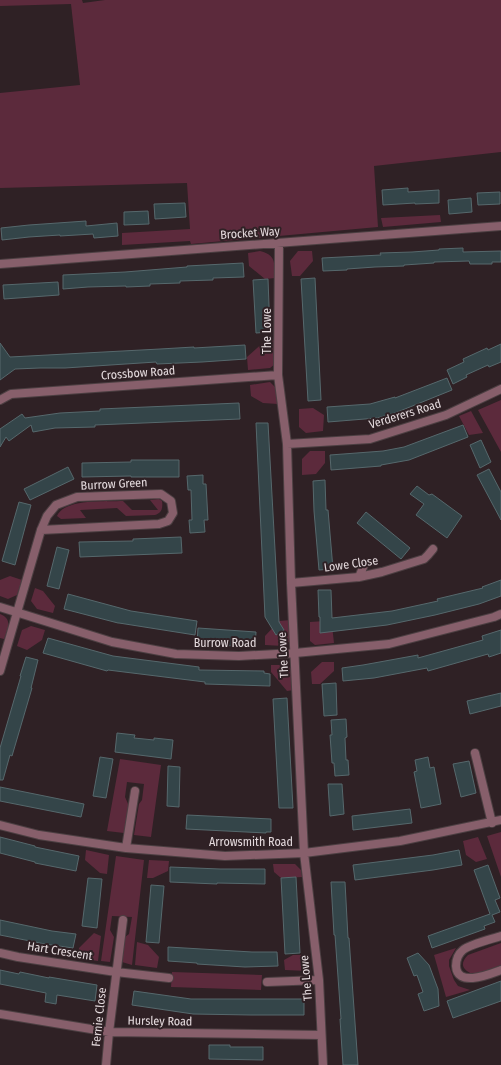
<svg xmlns="http://www.w3.org/2000/svg" width="501" height="1065" font-family="'Fira Sans Condensed',sans-serif">
<rect width="100%" height="100%" fill="#2f2125"/>
<path fill="#5c2a3c" d="M0,0H82L83,3L105,0H501V152L374,166L378,227L191,244L190,241L122,245V233L190,229L187,183L0,188V93L80,85L71,4L0,6Z
M440,215L441,222L383,227L381,218Z
M260,251C277,255 274,264 275,278L265,279L249,266L248,253Z
M298,251H312L313,261L300,276H292L290,261Z
M274,340L275,364L270,368L248,370L247,357L265,341Z
M270,382L277,389L278,404L263,403L251,396L250,385Z
M501,400V452L478,410Z
M313,408L324,415L323,431L306,433L299,427V409Z
M471,411L483,433L469,435L459,416Z
M310,451H325V463L316,474L302,475V459Z
M159,499L162,501C163,508 162,513 155,515L126,516L117,508L80,510L86,518L61,519L57,516C65,498 106,502 123,501L132,510H158L150,500Z
M10,576L22,580L17,595L8,599L0,596V580Z
M35,588L43,591L55,606L53,613L37,609L31,601Z
M0,614C13,619 8,629 4,639L0,638Z
M291,620V640L283,646L265,645V636L279,621Z
M325,621L332,625L334,643L315,645L310,641V622Z
M31,626L45,630L42,640L27,650L17,646L22,630Z
M322,662H334V671L320,684H312L311,672Z
M271,665H287L294,671V690L287,691L271,672Z
M120,759L161,765L151,837L134,835L139,804L142,800L144,784L127,782L125,797L129,806L124,833L107,831Z
M501,832V877L487,836Z
M478,837L487,859L476,862L466,855L463,841Z
M86,850L109,855L107,874L100,873L85,860Z
M116,856L144,860L132,965L122,962L125,937L129,934L132,917L112,916L110,930L114,937L110,962L101,961Z
M149,860L169,861L168,871L153,878H147Z
M273,864H295L301,870L302,877L281,878L274,872Z
M94,933L101,936L98,961L78,958L79,948Z
M137,942L148,945L159,957L157,968L135,965Z
M501,943V965L475,975C464,971 458,965 468,955Z
M456,948L449,960V966L454,980L458,986L470,990L446,997L434,955Z
M293,955H306L308,971L285,970L284,960Z
M172,972L262,975L261,990L171,987Z"/>
<path fill="#344549" stroke="#56686c" d="M408,188V192L439,190V203L415,204V203L383,205L382,190Z
M500,192V204L478,205L477,193Z
M471,198L472,212L449,214L448,200Z
M185,203L186,217L155,219L154,204Z
M148,211L149,224L124,225V212Z
M86,221V226L117,223L118,236L94,238L93,234L60,236V235L29,237L2,240L1,228L29,225Z
M463,248V252L501,251V262H492V264H470L469,261L434,262V263L404,265V266L375,267L347,269V270L323,271L322,258L381,255L380,253L412,252L439,250V249Z
M243,263L244,277L213,278V280L180,281V283L150,284V286L126,287V286L88,287L63,289V275L125,272L187,267V266Z
M315,278L321,400L308,401L301,279Z
M268,279L270,332L256,333L253,280Z
M58,282L59,295L4,299L3,285Z
M0,343L10,357L160,349L194,347V348L245,345L246,359L202,362L157,364L156,362L65,368H40L15,369L0,380Z
M501,344V362L489,367L488,365L466,375L467,377L453,384L447,370L464,362L463,359L487,348L488,350Z
M447,378L452,390L395,413L377,418L328,422L327,407L370,404L395,397V398Z
M239,403L240,419L95,425V427L55,428L33,432L31,425L9,441L6,437L0,447V429L22,414L25,418L60,413L100,411V409Z
M256,423H268L279,622L284,630L276,635L265,617Z
M463,425L468,437L409,460L381,465V466L331,470L330,455L383,451L404,447Z
M481,440L491,462L480,468L470,445Z
M131,460H179V477H131V476L82,477V463L131,462Z
M68,467L74,479L30,500L24,489Z
M489,469L501,492V520L477,475Z
M203,475V484H206L208,520H204L205,532L190,533L189,520H192L191,490H188L187,476Z
M325,480L326,510H328L333,569L319,570L314,511L313,481Z
M417,486L429,495L432,494L462,516L447,538L416,515L424,504L410,494Z
M19,502L31,505L15,565L2,561Z
M366,512L410,548L401,559L357,523Z
M181,537L182,553L80,557L79,542L133,541V539Z
M57,547L69,550L59,589L47,586Z
M501,580V596L479,604L435,615L387,625L320,633V617H319L318,590H331L332,618L392,611L438,601L437,599L483,588L482,587Z
M68,594L131,611L197,621L195,635L119,623H118L64,609Z
M198,628L256,632L255,647L197,644Z
M501,630V653L489,657L488,654L428,671L427,668L374,678L343,681L342,668L363,665L418,655V658L483,640L482,636Z
M48,638L113,656L199,667V670L264,671V673L270,674V686L205,684V682L108,670L107,671L43,653Z
M26,657L38,660L31,688H32L12,756L10,755L3,780H0V748L21,676H20Z
M336,683L337,715L324,716L322,684Z
M501,693V706L470,714L467,701Z
M287,698L293,808H279L273,699Z
M346,719L347,737L345,738L346,760H348L349,775L335,776L334,763H332L330,735H332L331,720Z
M117,733L135,735L134,738L154,740V738L173,740L171,759L115,752Z
M100,757L113,759L106,798L93,796Z
M428,757L430,768L434,767L441,804L421,808L414,772L417,771L415,760Z
M469,761L476,793L461,797L453,764Z
M168,766L180,767L179,807L167,806Z
M328,784H342L344,814L330,816Z
M0,787L84,804L81,817L0,801Z
M410,809L412,823L353,830L352,816Z
M187,815L271,819V832H266V833L186,829Z
M0,837L35,846V847L79,856L76,871L35,863V862L0,853Z
M459,850L462,865L433,870L355,880L353,865L433,855Z
M488,865L500,898L495,900L500,912L492,915L495,922L484,926L485,929L432,948L428,936L490,914L474,870Z
M170,867L220,869H265V884L217,883V884L170,882Z
M296,877L300,953L285,954L281,878Z
M88,878L102,879L97,928L82,926Z
M331,882H345L348,938H349L358,1065H343L340,1019H341L335,935H334Z
M151,885L164,886L159,943L146,942Z
M0,920L52,931L76,934L73,948L45,944L0,935Z
M168,947L252,952H277L278,966L245,967L197,964V963L168,961Z
M418,953L429,965L438,989L439,1006L424,1011L418,994L423,992L417,975L414,976L407,958Z
M0,970L19,974L20,972L49,978V977L97,985L95,1001L57,995L56,1004L45,1002L46,993L0,984Z
M501,981V1001L453,1018L447,1001Z
M134,991L191,999H304V1015H251L193,1014L132,1005Z
M209,1045H230V1047H263V1060L209,1059Z"/>
<g fill="none" stroke-linecap="round" stroke-linejoin="round">
<defs>
<path id="minor" d="M279,243L278,375L287,444L291,583L304,853L319,980L323,1065
M0,264L501,226
M0,400L11,394L278,375
M287,444L370,439L446,415L501,389
M359,577L364,565
M291,583L359,577L382,572L424,559L428,555L433,549
M0,607L112,642L176,654L239,656L295,653L389,644L494,617L501,614
M0,671L41,530L47,516L56,505L77,497L161,494L171,501L173,513L168,521L159,524L41,530
M475,753L492,823
M0,825L39,835L126,848L225,856L304,853L400,841L501,820
M126,848L135,791
M501,936C492,939 470,944 463,950C458,954 456,959 456,966C457,988 490,974 501,970
M0,953L18,957L116,972L169,978
M267,982L319,980
M0,1014L109,1032L321,1035
M106,1065L109,1032L123,920"/>
</defs>
<use href="#minor" stroke="#4c3f42" stroke-width="10"/>
<use href="#minor" stroke="#875f6b" stroke-width="8"/>
</g>
<g text-anchor="middle" stroke-width="4" stroke-linejoin="round" paint-order="stroke">
<g font-size="12" fill="#e4dadd" stroke="#2f2125">
<text transform="translate(250 233) rotate(-4)" y="4">Brocket Way</text>
<text transform="translate(267 331) rotate(-90)" y="4">The Lowe</text>
<text transform="translate(138 373) rotate(-4)" y="4">Crossbow Road</text>
<text transform="translate(405 414) rotate(-17)" y="4">Verderers Road</text>
<text transform="translate(114 484) rotate(-3)" y="4">Burrow Green</text>
<text transform="translate(351 564) rotate(-8)" y="4">Lowe Close</text>
<text x="225" y="647">Burrow Road</text>
<text transform="translate(283 655) rotate(-93)" y="4">The Lowe</text>
<text x="251" y="846">Arrowsmith Road</text>
<text transform="translate(60 951) rotate(9)" y="4">Hart Crescent</text>
<text transform="translate(306 978) rotate(-95)" y="4">The Lowe</text>
<text transform="translate(99 1017) rotate(-84)" y="4">Fernie Close</text>
<text transform="translate(160 1021) rotate(1)" y="4">Hursley Road</text>
</g>
</g>
</svg>
